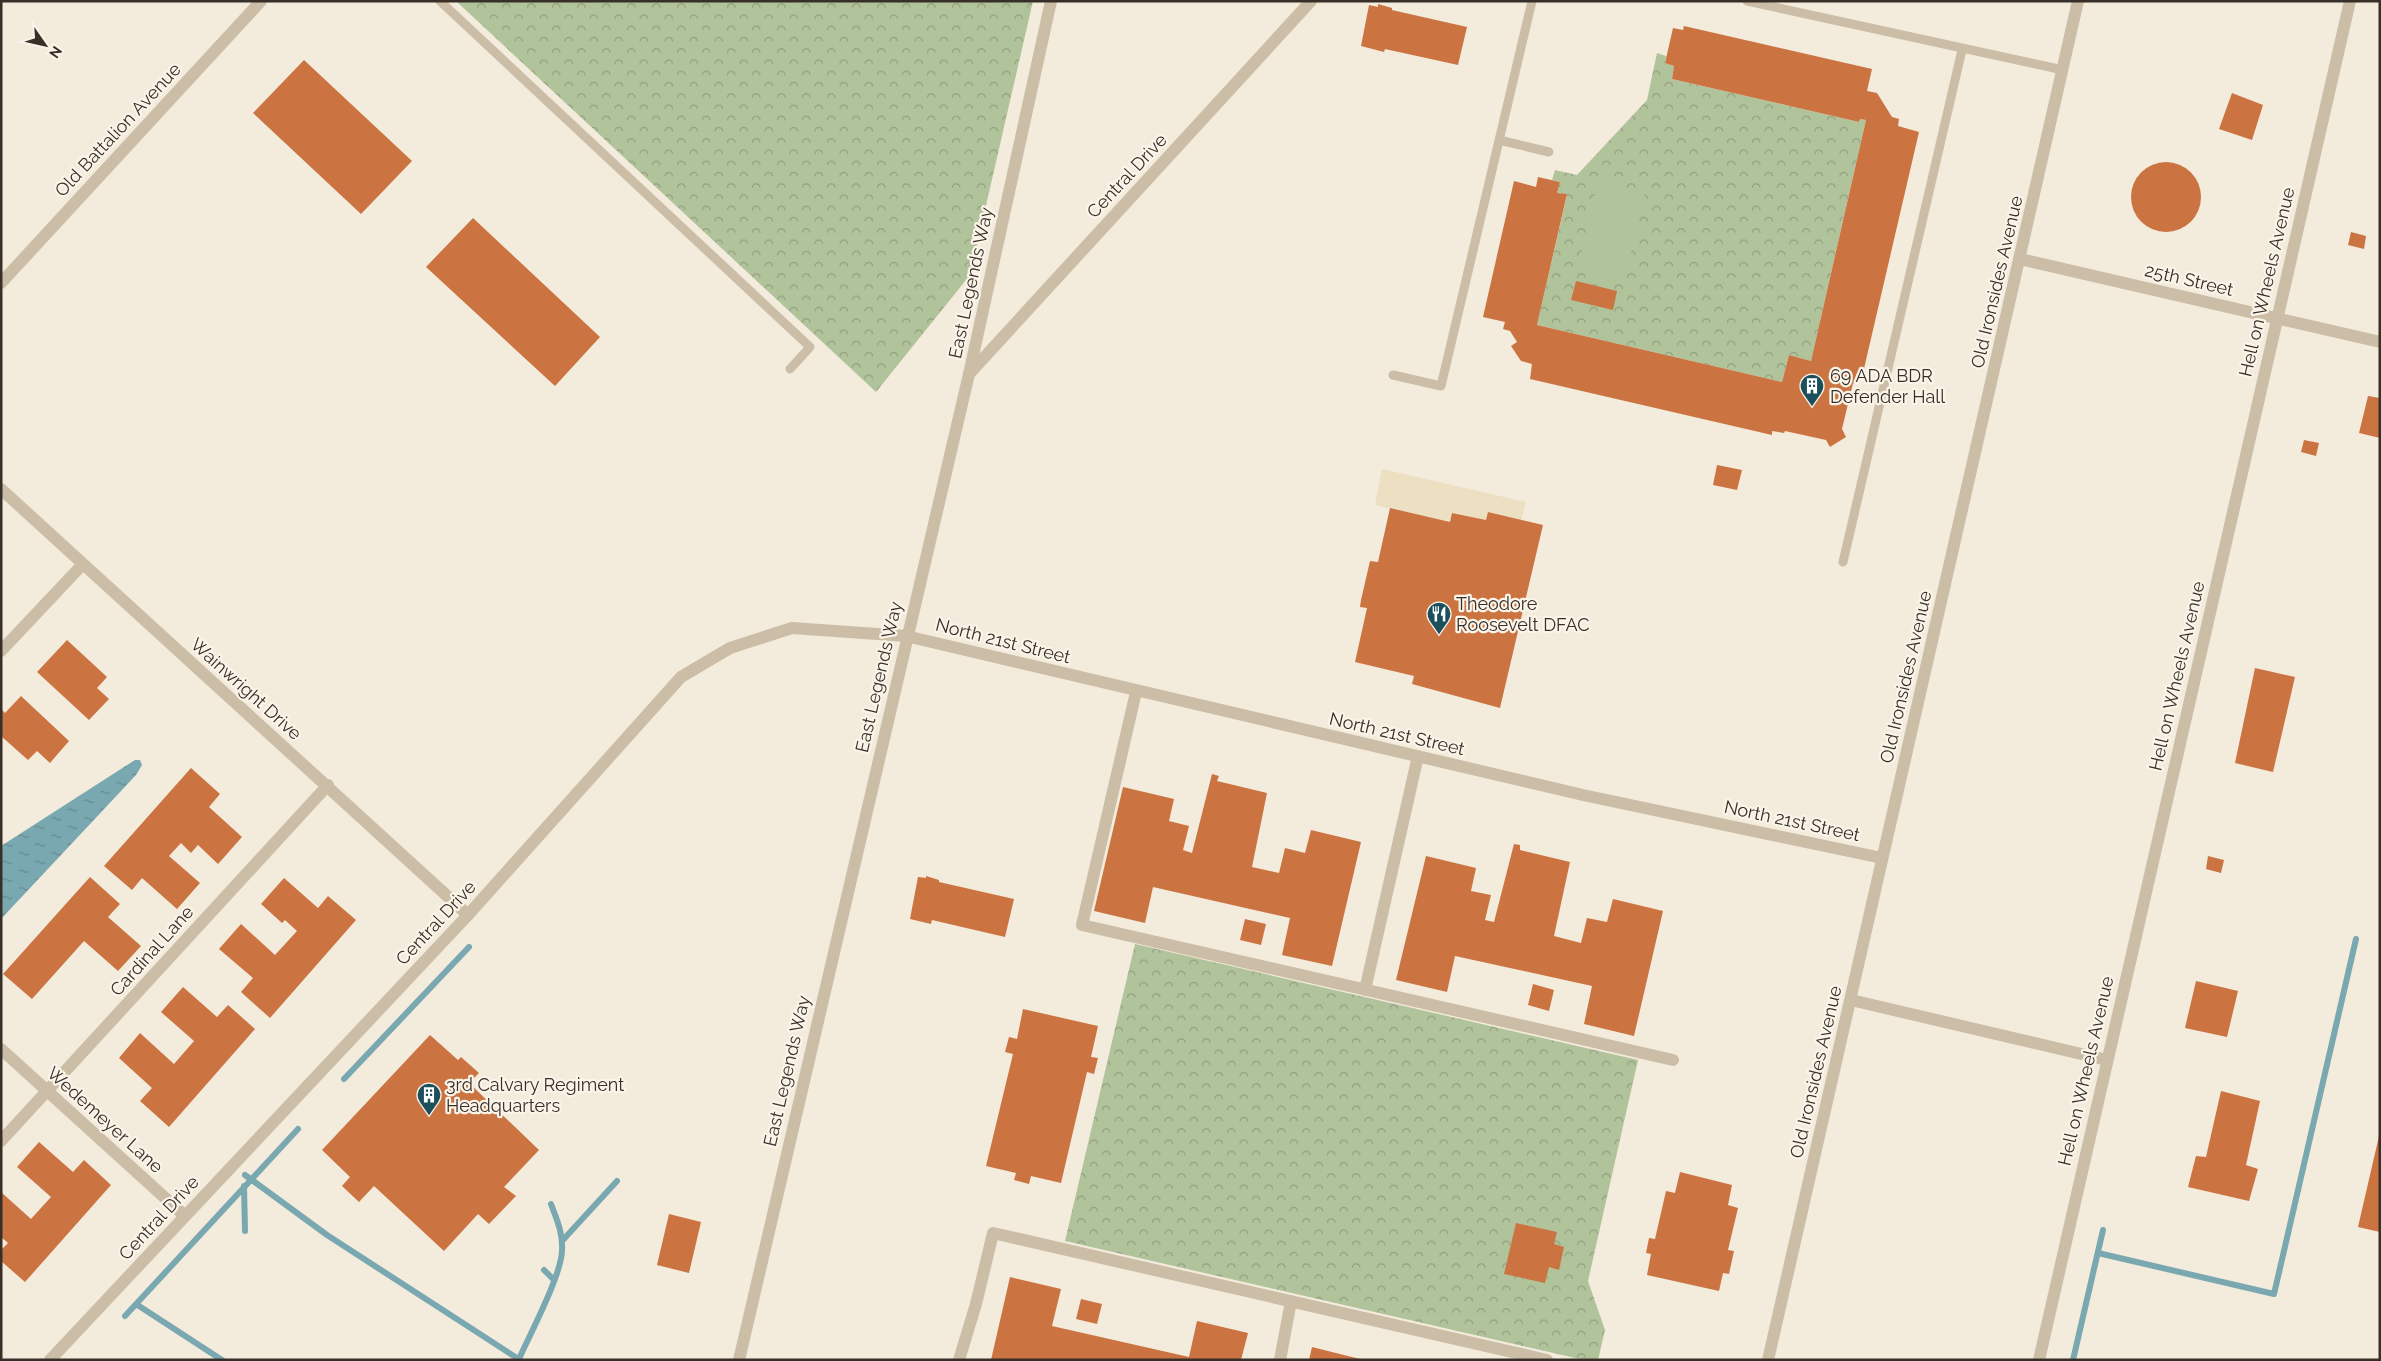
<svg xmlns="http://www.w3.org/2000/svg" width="2381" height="1361" font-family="Raleway,sans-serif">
<defs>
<pattern id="park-crowns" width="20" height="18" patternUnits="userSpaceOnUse" patternTransform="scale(1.25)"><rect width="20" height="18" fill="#b1c39b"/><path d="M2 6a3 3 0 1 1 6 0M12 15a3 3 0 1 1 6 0" fill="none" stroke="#919f7e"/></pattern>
<pattern id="water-ripples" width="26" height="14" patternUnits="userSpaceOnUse" patternTransform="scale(1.25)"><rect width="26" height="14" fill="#7aa8b1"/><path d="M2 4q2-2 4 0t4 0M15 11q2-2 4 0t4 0" fill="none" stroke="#658990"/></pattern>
</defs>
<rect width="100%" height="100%" fill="#f3ebdc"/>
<path fill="url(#park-crowns)" d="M456,1H1033L970,275L876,392Z
M1657,53L1666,56L1665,63L1674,66L1672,79L1859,122L1860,119L1866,120L1811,361L1789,355L1782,382L1537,325L1567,195L1557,193L1560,182L1552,180L1555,170L1577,175L1647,100Z
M1135,944L1638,1060L1588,1281L1605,1330L1598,1360H1584L1065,1241Z"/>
<path fill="#b1c39b" d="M1598,181L1645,192L1624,282L1577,272Z"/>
<path fill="#ecdfc2" d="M1382,469L1526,502L1521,520L1489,512L1486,520L1452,513L1450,522L1375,505Z"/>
<path fill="url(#water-ripples)" d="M135,760H140L142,765L136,775L1,919V846Z"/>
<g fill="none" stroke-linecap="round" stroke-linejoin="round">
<path stroke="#7aa8b1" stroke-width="6" d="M344,1079L469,947
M245,1175L327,1235L520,1360
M244,1186L245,1231
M562,1241L617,1181
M2098,1253L2274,1294L2356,939
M544,1270L554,1280
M136,1304L222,1360
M125,1316L298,1129
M519,1359C530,1334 562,1274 562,1250C563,1233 557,1220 551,1204
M2073,1360L2103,1230"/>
</g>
<path fill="#cb7442" d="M1378,4L1392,8V10L1467,27L1458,65L1385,49L1384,52L1361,46L1369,5L1378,7Z
M1684,26L1872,69L1867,91L1877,93L1892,117L1899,119L1898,126L1919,132L1863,373H1857L1855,384L1853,383L1842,429L1846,437L1830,447L1826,440L1785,431L1784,433L1772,431V435L1530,379L1532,364L1521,361L1511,346L1517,342L1510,331L1503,329L1505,322L1483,317L1514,181L1536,187L1538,177L1560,182L1557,193L1567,194L1537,325L1782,382L1789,355L1811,361L1866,120L1860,119L1859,122L1672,79L1674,66L1665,63L1673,28L1683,30Z
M304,60L412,161L361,214L253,113Z
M2232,93L2263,105L2252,140L2219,129Z
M2131 197a35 35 0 1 1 70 0a35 35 0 1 1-70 0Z
M473,218L600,337L555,386L426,267Z
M2351,232L2366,236L2364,249L2348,245Z
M1576,281L1617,291L1613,310L1571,300Z
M2368,396L2380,398V438L2359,433Z
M2304,440L2319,443L2316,456L2301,452Z
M1717,465L1742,470L1737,490L1713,485Z
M1390,508L1450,522L1452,513L1486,520L1488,512L1543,525L1500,708L1412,684L1414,676L1355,662L1367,608L1360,607L1361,600L1370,561L1378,562Z
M67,640L107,677L97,688L109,699L89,720L37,672Z
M2255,668L2295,677L2273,772L2235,763Z
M21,696L69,741L50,763L37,751L28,760L1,736V709L5,713Z
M191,768L220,794L209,807L242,837L218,864L198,845L191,853L181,843L169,856L200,883L177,909L142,878L132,890L104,866Z
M1212,774L1219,776L1217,781L1267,793L1252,867L1279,873L1285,848L1305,853L1311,830L1361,842L1332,966L1282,955L1290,918L1153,887L1145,923L1094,911L1123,787L1174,799L1169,821L1189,826L1183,850L1192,853Z
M1514,844L1520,845V850L1570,862L1554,936L1581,943L1587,918L1607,922L1613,899L1663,911L1634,1036L1584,1024L1592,986L1455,956L1447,992L1396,980L1426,856L1476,868L1471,891L1491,895L1485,920L1494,922Z
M2208,856L2224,860L2221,873L2206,869Z
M926,876L939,880V882L1014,899L1005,937L932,920L931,924L910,919L918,877L926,878Z
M90,877L120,904L108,917L141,946L118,971L84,941L32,999L3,974Z
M284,878L318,908L328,896L356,920L270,1018L241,992L253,978L219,949L241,924L275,955L297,931L285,920L282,923L261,904Z
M1245,919L1266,924L1261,945L1240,940Z
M2196,981L2238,991L2227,1037L2185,1028Z
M1533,984L1554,990L1549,1011L1528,1005Z
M183,987L217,1017L228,1005L255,1029L169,1127L140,1101L152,1088L119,1058L140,1033L174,1064L194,1041L161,1012Z
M1023,1009L1098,1026L1091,1057L1098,1058L1094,1074L1087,1072L1061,1183L1031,1176L1029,1184L1014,1180L1016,1173L986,1166L1013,1054L1005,1052L1009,1037L1017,1039Z
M430,1035L458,1060L461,1057L479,1073L469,1083L539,1150L504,1187L516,1196L489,1224L478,1214L444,1251L374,1186L359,1202L342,1186L350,1177L322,1150Z
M2221,1091L2260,1101L2246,1165L2258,1169L2249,1201L2188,1187L2196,1156L2206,1157Z
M2379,1136H2380V1232L2358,1227Z
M39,1142L73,1172L84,1160L111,1185L25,1282L1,1261V1250L8,1243L1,1237V1192L31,1219L51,1197L17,1167Z
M1680,1172L1732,1185L1728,1205L1738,1208L1728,1250L1734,1251L1729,1274L1723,1273L1719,1291L1647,1275L1651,1254L1646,1253L1649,1238L1655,1239L1666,1191L1675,1193Z
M669,1214L701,1222L689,1273L657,1265Z
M1516,1223L1557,1232L1554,1244L1564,1247L1559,1270L1549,1267L1545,1283L1504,1274Z
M1010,1277L1061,1289L1052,1326L1189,1357L1197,1321L1248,1333L1241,1360H991Z
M1081,1299L1102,1304L1097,1324L1076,1319Z
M1312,1347L1360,1359V1360H1309Z"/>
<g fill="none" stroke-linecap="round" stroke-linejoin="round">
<path stroke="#ccbda7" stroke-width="9" d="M440,1L810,347L790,369
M1747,1L2063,70
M1499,140L1549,152
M1393,375L1441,386L1532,1
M1843,562L1962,50"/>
<path stroke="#ccbda7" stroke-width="12" d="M1136,692L1082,925L1673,1060
M1365,990L1418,756
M959,1360L976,1304L993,1233L1547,1360
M1280,1360L1291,1301"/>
<path stroke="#ccbda7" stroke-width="12" d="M2020,259L2380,342
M1,283L261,1
M969,374L1311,1
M1,489L468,915
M1,651L83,564
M1851,1000L2107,1060
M1,1049L185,1216
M1,1141L328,785"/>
<path stroke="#ccbda7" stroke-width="12" d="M50,1360L468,915L681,677L730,648L792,628L906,636L1583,795L1882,858
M739,1360L969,374L1051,1
M1768,1360L2078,1
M2039,1360L2350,1"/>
</g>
<defs>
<symbol id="building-pin" viewBox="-11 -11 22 30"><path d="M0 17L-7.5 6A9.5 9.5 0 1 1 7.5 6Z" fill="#1c4f5c" stroke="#faf4e9"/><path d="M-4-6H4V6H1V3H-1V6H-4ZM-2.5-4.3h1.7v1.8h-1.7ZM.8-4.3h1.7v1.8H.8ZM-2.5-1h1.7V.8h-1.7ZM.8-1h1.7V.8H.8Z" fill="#fff"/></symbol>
<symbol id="restaurant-pin" viewBox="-11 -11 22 30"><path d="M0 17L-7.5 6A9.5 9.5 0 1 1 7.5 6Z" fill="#1c4f5c" stroke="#faf4e9"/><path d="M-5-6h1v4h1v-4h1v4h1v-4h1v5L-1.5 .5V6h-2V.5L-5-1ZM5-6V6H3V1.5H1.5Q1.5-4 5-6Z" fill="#fff"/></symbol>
</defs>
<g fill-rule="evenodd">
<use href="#building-pin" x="1798" y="372" width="28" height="38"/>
<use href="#restaurant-pin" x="1425" y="600" width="28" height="38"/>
<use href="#building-pin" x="415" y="1081" width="28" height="38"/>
</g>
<g text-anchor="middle" stroke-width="4.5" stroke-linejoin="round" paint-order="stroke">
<g font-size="18" fill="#382f28" stroke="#faf4e9">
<text transform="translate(118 130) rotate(-47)" y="6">Old Battalion Avenue</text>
<text transform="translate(1127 176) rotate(-47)" y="6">Central Drive</text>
<text transform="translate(2189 280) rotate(13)" y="6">25th Street</text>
<text transform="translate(1997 282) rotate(-77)" y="6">Old Ironsides Avenue</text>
<text transform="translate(2267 282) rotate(-77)" y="6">Hell on Wheels Avenue</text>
<text transform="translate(971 283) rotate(-78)" y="6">East Legends Way</text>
<text transform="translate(1003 641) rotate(14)" y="6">North 21st Street</text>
<text transform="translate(2177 676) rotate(-77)" y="6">Hell on Wheels Avenue</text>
<text transform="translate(879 677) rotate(-77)" y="6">East Legends Way</text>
<text transform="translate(1906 677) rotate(-77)" y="6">Old Ironsides Avenue</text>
<text transform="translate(246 689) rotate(42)" y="6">Wainwright Drive</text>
<text transform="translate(1397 734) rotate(13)" y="6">North 21st Street</text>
<text transform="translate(1792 821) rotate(12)" y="6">North 21st Street</text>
<text transform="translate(436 923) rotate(-47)" y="6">Central Drive</text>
<text transform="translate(152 951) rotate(-48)" y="6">Cardinal Lane</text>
<text transform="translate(787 1071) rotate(-77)" y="6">East Legends Way</text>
<text transform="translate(2086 1071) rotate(-77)" y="6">Hell on Wheels Avenue</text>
<text transform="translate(1816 1072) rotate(-77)" y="6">Old Ironsides Avenue</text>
<text transform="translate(105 1120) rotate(42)" y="6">Wedemeyer Lane</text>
<text transform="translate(159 1218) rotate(-47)" y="6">Central Drive</text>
</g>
<g font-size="18" fill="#382f28" stroke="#faf4e9" text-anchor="start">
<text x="1830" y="382">69 ADA BDR<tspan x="1830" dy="21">Defender Hall</tspan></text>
<text x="1456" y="610">Theodore<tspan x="1456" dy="21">Roosevelt DFAC</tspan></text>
<text x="446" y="1091">3rd Calvary Regiment<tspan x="446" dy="21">Headquarters</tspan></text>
</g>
</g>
<rect width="2381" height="1361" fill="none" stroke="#382f28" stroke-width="5"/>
<g transform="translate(45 45) rotate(124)" stroke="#faf4e9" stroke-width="4" paint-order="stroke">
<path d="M0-4L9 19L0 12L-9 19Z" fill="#382f28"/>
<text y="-8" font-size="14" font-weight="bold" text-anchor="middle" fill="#382f28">N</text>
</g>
</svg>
